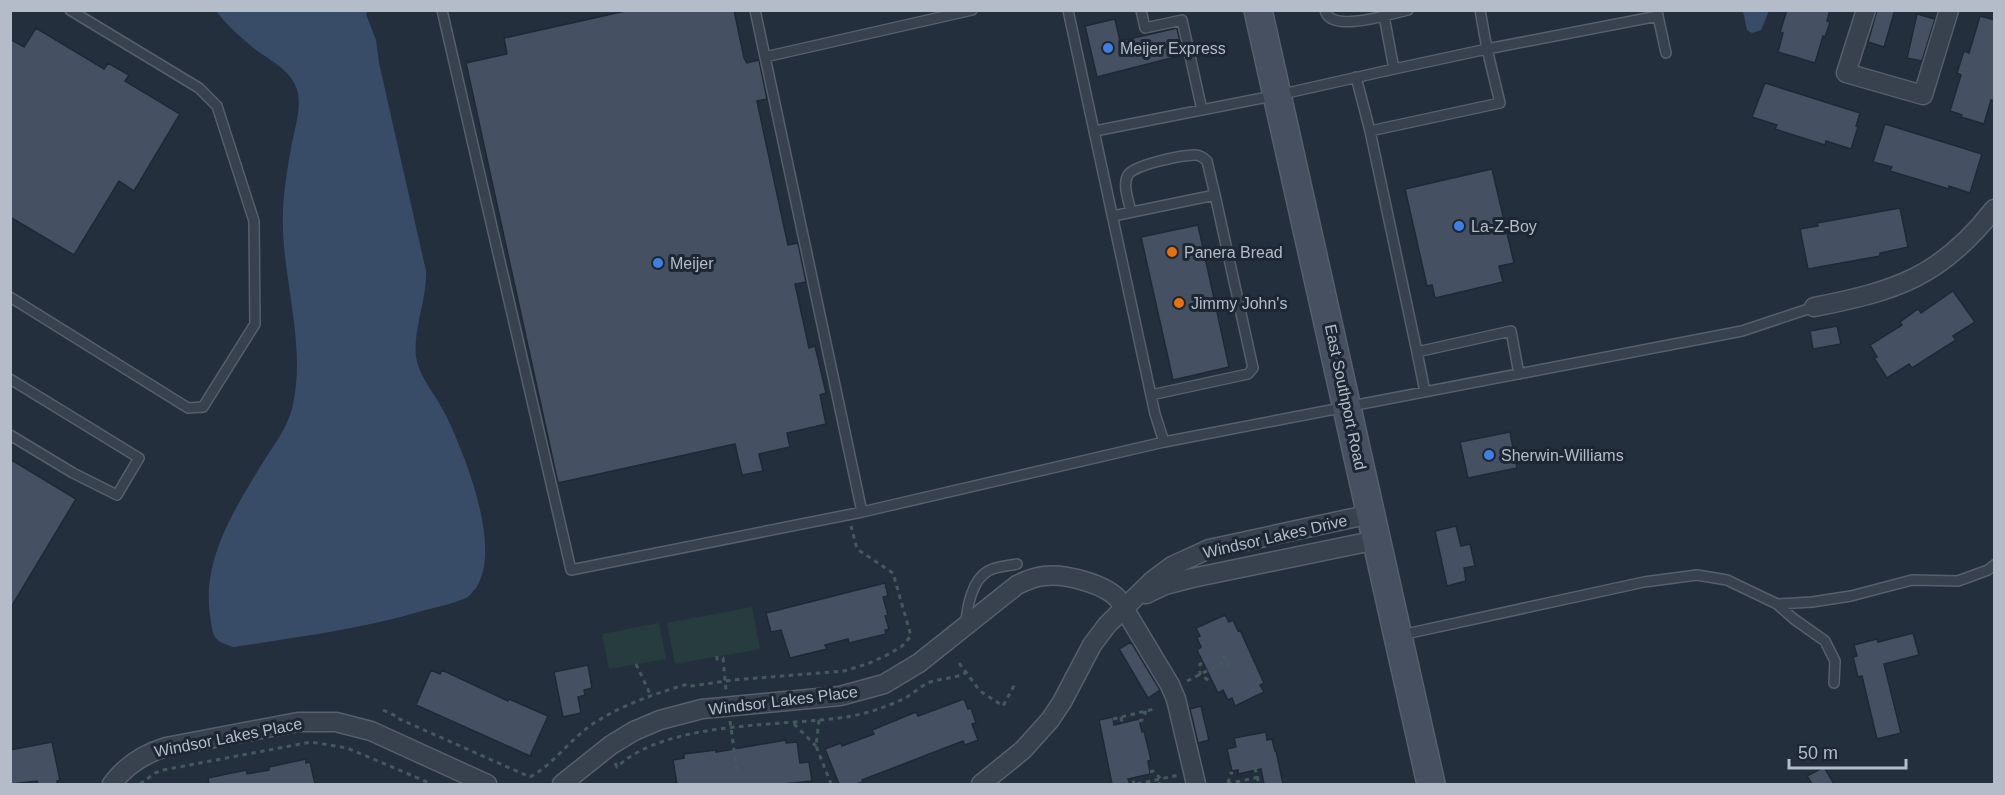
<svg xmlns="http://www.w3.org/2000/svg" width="2005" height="795" font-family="Arial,sans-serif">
<rect width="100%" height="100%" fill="#242f3e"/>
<path fill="#263c3f" d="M752,607L760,649L675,664L667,623Z
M659,623L666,659L609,669L602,634Z"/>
<path fill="#394c67" d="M216,11H368L366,14L376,40L379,63L426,271C427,300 413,328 416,357C419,376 434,393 443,410C452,426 458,443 465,460C477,493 497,556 476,588C473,591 470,596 466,598C453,604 436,607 422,611C361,629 297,637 234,647C212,641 213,636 210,615C202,560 234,510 262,464C273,446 286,430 292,409C308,343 280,276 283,210C284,188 288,165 292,143C295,128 301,109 298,93C293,70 268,60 251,46C238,35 226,24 216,11Z
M1743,11H1769L1761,30L1752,33L1747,30Z"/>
<path fill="#455162" stroke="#1f2835" stroke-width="1.5" d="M630,10H734L744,58L747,63L759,60L767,99L757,101L764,134L788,245L798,243L806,282L795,284L809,348L815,346L826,393L820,395L826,424L787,433L790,447L759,454L763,471L742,475L735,444L558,483L466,63L507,54L504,38Z
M1787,10H1830L1827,21L1830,22L1825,37L1823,36L1815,63L1778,52L1783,33L1780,32Z
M1877,10H1895L1884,47L1868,42Z
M1917,14L1935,19L1922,61L1907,58Z
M1980,16L1995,20V101L1991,100L1984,124L1961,117L1962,115L1950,111L1961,75L1957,73L1964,51L1969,53Z
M1115,19L1120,41L1177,28L1183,55L1097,77L1085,26Z
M36,28L104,69L108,63L129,75L125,81L180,114L134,191L119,181L74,255L10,217V39L24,47Z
M1765,83L1860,113L1856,126L1858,127L1851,149L1826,141L1825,145L1775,129L1777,125L1752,117Z
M1885,124L1982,154L1970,193L1949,186V189L1890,171L1892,167L1873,162Z
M1492,169L1514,263L1499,266L1503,282L1435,298L1432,285L1427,286L1405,189Z
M1900,208L1908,247L1880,253V256L1808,269L1800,229L1818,226L1817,223Z
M1198,225L1229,367L1173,380L1141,237Z
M1953,291L1975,322L1953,336L1956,340L1912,368L1909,364L1887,378L1874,358L1877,357L1870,345L1902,325L1900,322L1918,309L1921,313Z
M1837,326L1841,344L1813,349L1810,331Z
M1510,432L1517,468L1468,478L1460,442Z
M10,459L76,499L10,609Z
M1456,526L1461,546L1470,544L1475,566L1464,568L1466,581L1447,586L1435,531Z
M885,583L888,596L883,597L888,615L885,616L889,629L885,630L886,634L849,643L848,639L825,645L827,649L790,658L781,630L771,632L766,613Z
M1225,615L1229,622L1233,620L1238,631L1240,630L1264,683L1260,685L1264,692L1235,706L1232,698L1228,700L1223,690L1218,693L1197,650L1201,647L1197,638L1200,636L1196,628Z
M1913,633L1919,655L1884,664L1901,733L1877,739L1862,676L1858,677L1853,657L1857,656L1854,645L1877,639L1878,642Z
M1131,642L1160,690L1148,698L1119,649Z
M588,665L592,688L584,690L585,695L578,697L581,713L563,717L554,672Z
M431,670L440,674L442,670L508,701L509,699L548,716L530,756L416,705Z
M964,699L968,709L971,708L976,723L972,724L978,740L965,745L963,741L862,780L863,782L856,784H839L825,749L841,743L842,746L874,734L872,730L916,712L918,716Z
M1201,706L1209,740L1198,743L1190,709Z
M1113,717L1114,725L1139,719L1142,732L1144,731L1151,760L1148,761L1150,774L1128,779L1130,784H1112L1099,720Z
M1266,732L1267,740L1272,739L1275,751H1276L1283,784H1264L1261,769L1238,774V770L1232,771L1227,749L1236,747L1234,738Z
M786,740V743L797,742L800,763L809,762L812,781L784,784H677L673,760L684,758V754L716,750V752Z
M52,742L60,780L57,781V784H38L37,781L10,784V750Z
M306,759V763L310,762L315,784H209L208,778L246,770L247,774L269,770V767Z
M1824,767L1834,784H1812L1807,776Z"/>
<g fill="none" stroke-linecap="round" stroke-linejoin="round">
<defs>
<path id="lane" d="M442,10L571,570L862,512
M755,10L862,512L1164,442L1155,414L1068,10
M1141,10L1145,28L1182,20L1202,110
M1325,10C1330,34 1390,14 1408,10
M1658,16L1666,53
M765,57L972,10
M1394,69L1487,49L1480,10
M1356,77L1370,131L1500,103L1487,49L1658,16L1657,10
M1095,131L1278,95L1394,69L1384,16
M1370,131L1417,352L1511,331L1519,374
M1113,216L1215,195L1207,161C1203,157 1200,155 1195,155C1182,155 1133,165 1128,175C1122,185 1129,201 1131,212
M10,297L188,408L203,407L255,324L254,221L217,106L199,88L70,10
M1417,352L1425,392
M10,379L139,458L117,495L73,473L10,435
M1151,395L1248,374L1253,368L1215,195
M1164,442L1742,331L1814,307
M1777,604L1794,619L1825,641L1835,661L1834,683
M966,623C967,607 972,580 988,571C996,566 1008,566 1017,564
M1401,635L1644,582L1697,575L1727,580L1777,604L1812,602L1851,596L1912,580L1958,581L1988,570L1994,565"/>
<path id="street" d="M1866,10L1846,73L1923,95L1949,10
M1814,307C1896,291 1941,277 1994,209
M1146,594L1165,585L1192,578L1377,540
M112,784C126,765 143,754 166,747L298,722H336L371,731L487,784
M562,784L611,745L634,731L660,720L702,709L840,696L884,684L919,663L1017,585C1025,581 1034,577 1044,576C1064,573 1106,584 1119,600L1170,685L1176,699L1196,784
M981,784L1023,750L1050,720L1062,702L1092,645L1107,625L1152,581L1172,566L1209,549L1371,514"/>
<path id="secondary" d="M1258,10L1431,784"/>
</defs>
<use href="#lane" stroke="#565f6c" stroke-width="12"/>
<use href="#street" stroke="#565f6c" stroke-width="21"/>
<use href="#secondary" stroke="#565f6c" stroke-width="30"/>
<path stroke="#44595c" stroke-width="3" stroke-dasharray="4.5 4.5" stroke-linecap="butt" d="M1223,655L1229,669
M717,656V659L723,658L726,690
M959,663L980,691L1003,706L1015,684
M1202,663L1200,664V674L1209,681
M636,664L651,696
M1187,681L1229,660
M383,710L396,716L397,718L530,777C553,765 571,738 594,723C622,705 656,693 688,684L692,686L733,680L844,671L867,664L885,656L901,647L911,636L893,573L857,549L851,526
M1121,717L1122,723
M1113,719L1154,709
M819,720L816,746L831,784
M730,721L737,771
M1139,721L1142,720L1146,711
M794,724L816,746
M615,763L617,767C667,720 781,727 846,717C867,714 889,706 907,697C915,692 922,685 930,682C942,678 954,679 965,673
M1255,768L1259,784
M1131,772L1134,784
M1150,772L1153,771L1161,779L1159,784
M1228,783L1231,773H1233
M140,784L155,773L163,770L311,742L347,748L432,784
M1137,784L1179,775
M1227,784L1259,777"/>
<use href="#lane" stroke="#38414e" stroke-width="9"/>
<use href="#street" stroke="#38414e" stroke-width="18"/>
<use href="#secondary" stroke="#465061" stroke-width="27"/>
</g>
<g fill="#3f7fe0" stroke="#1d2633" stroke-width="2">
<circle cx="1108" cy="48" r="6"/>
<circle cx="1459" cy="226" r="6"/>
<circle cx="658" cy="263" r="6"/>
<circle cx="1489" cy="455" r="6"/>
</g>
<g fill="#e8710a" stroke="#1d2633" stroke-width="2">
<circle cx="1172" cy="252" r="6"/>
<circle cx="1179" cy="303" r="6"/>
</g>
<g text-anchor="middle" stroke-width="6" stroke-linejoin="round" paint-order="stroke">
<g font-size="16" fill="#b4bcc9" stroke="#1d2633" text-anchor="start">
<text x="1120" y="54">Meijer Express</text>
<text x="1471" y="232">La-Z-Boy</text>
<text x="1184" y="258">Panera Bread</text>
<text x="670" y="269">Meijer</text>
<text x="1191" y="309">Jimmy John's</text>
<text x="1501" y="461">Sherwin-Williams</text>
</g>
<g font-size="16" fill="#b4bcc9" stroke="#1d2633">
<text transform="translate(1346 397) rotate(78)" y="6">East Southport Road</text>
<text transform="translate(1275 536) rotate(-13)" y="6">Windsor Lakes Drive</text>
<text transform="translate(783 700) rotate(-7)" y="6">Windsor Lakes Place</text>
<text transform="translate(228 737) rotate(-11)" y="6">Windsor Lakes Place</text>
</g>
</g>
<rect width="2005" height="795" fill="none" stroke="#b4bcc9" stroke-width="24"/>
<path d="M1789 759v9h117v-9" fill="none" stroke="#b4bcc9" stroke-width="3"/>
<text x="1798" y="759" font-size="18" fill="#b4bcc9" stroke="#1d2633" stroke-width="4.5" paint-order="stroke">50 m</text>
</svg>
